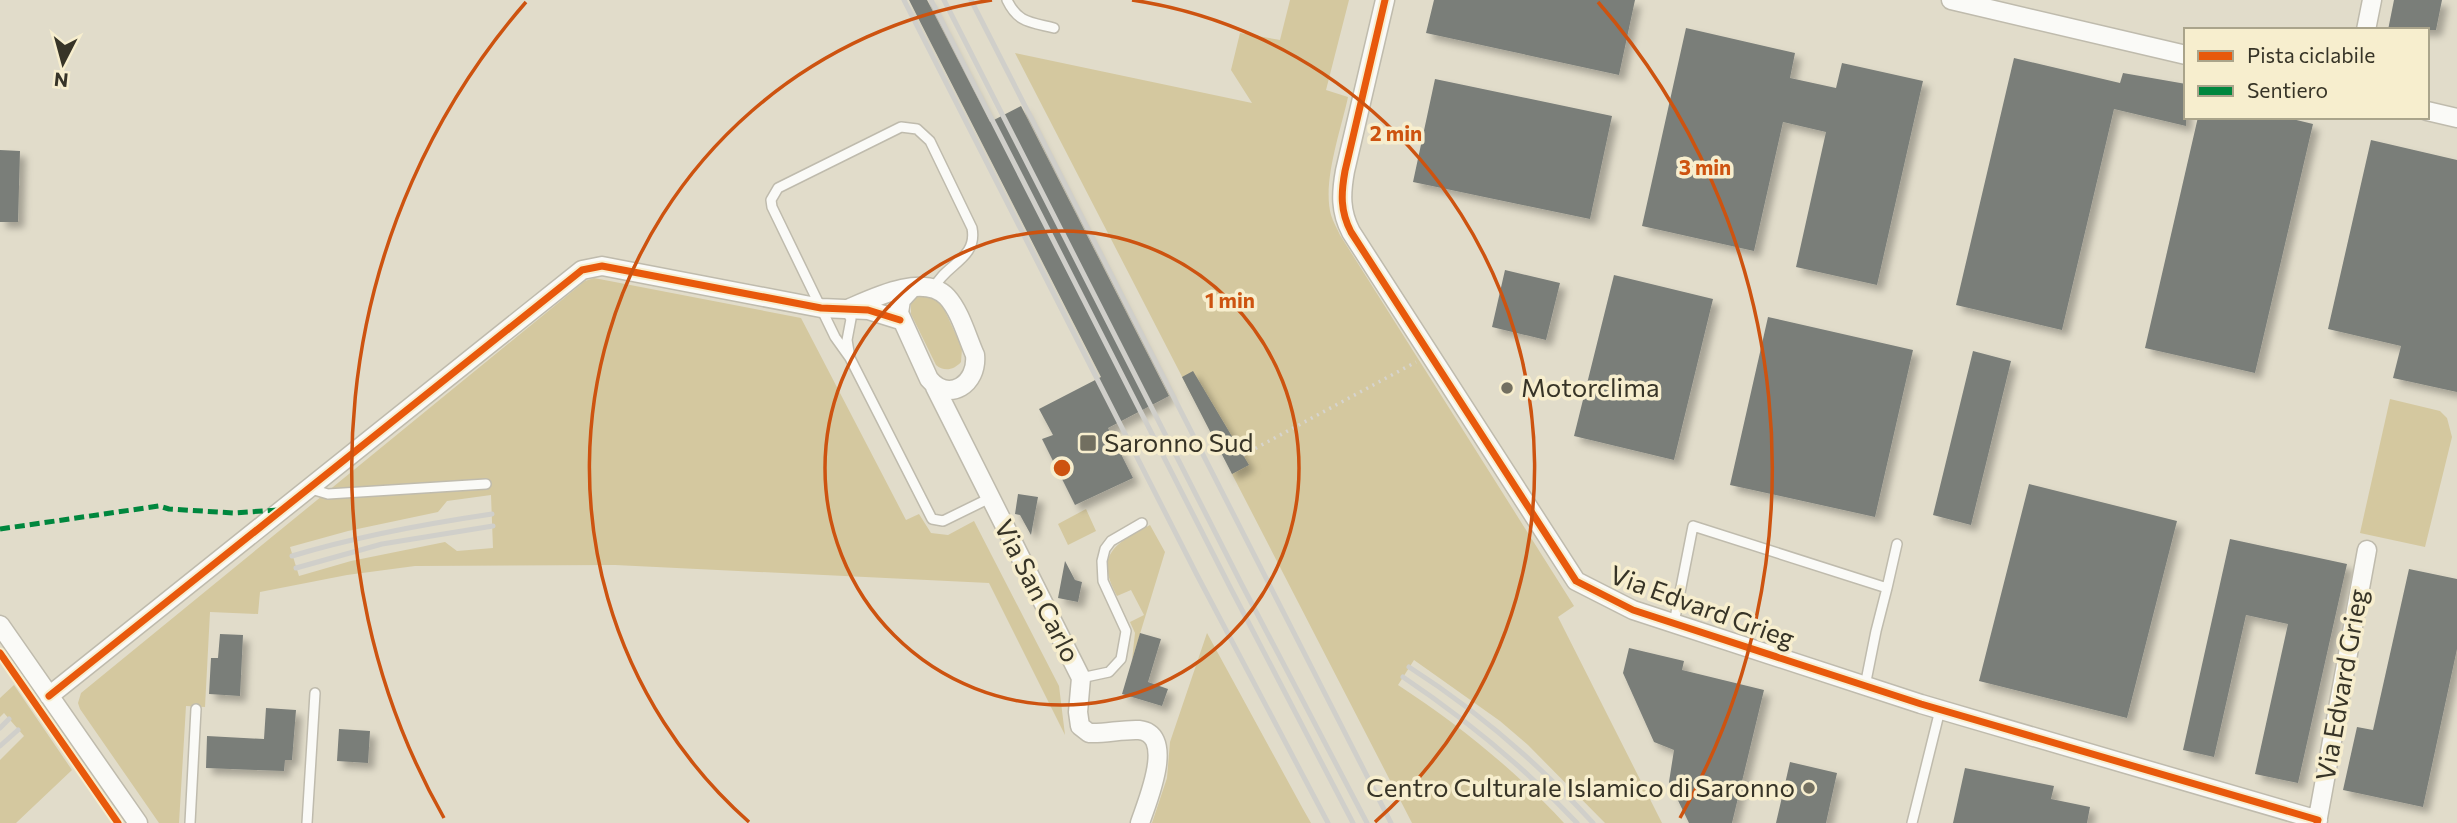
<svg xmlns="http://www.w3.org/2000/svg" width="2457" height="823" font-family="Commissioner,sans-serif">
<defs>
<filter id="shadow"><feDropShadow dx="6" dy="6" stdDeviation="3.5" flood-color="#0004"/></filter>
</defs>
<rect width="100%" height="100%" fill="#e1dcca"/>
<path fill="#d4c89f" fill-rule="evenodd" d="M1290,0H1349L1326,90L1348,97C1341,130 1322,182 1331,215C1333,222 1337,228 1340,235L1574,606L1558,617L1662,823H1605L1528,745L1500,721L1414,660L1398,685C1459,725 1515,770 1564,823H1412L1232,474L1203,389L1192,396L1015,53L1252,103L1231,70L1240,33L1280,40Z
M594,278L801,318L906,520L919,514L931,533L948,535L974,521L1059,686L1065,735L989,583L615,565L415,566L347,575L260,592L258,614L210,612L205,707L186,706L179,823H159L80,709L78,703L81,693L585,281ZM491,495L493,548L457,551L445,542L351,561L299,576L290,547L348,531L438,512L447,501Z
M925,293L940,300L962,348L961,362C954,370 944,372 936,365L911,314V301L916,295Z
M2390,399L2440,411L2447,418L2452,437L2425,547L2360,533Z
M1086,509L1096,531L1068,545L1058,524Z
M1150,525L1165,552L1132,660L1135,633L1130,622L1144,615L1131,590L1117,596C1094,554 1115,544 1150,525Z
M1207,633L1303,809L1311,823H1152L1167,778L1170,742Z
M14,685L72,770L16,823H0V760L24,736L4,713L0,717V698Z"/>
<path fill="#7a7e79" filter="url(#shadow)" d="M909,0H927L990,122L1021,106L1169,396L1108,428L1133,478L1075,505L1042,439L1053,435L1039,409L1101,377Z
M1434,0H1635L1619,75L1426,33Z
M2394,0H2442L2436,30H2388Z
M1686,28L1795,53L1790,78L1836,88L1842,63L1923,81L1877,285L1796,267L1826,132L1783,122L1754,251L1642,226Z
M2014,58L2120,83L2123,73L2186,84V126L2114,109L2062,330L1956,305Z
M1435,79L1612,116L1590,219L1413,182Z
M2198,117H2284L2313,124L2255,373L2145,348Z
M2371,140L2457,160V392L2393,378L2401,346L2328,329Z
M0,150L20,151L18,222H0Z
M1505,270L1560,283L1546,340L1492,327Z
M1614,275L1713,299L1674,460L1574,436Z
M1768,317L1913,350L1875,517L1730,485Z
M1973,351L2011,361L1971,525L1933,515Z
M1193,371L1249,465L1232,474L1182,377Z
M2029,484L2177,521L2127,718L1979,681Z
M1018,494L1038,497L1031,535L1020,515L1015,514Z
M2230,539L2347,564L2298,783L2255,774L2288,624L2246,615L2214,757L2183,750Z
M1065,561L1075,580L1082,582L1078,602L1058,598Z
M2409,569L2457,579V649L2423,807L2343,790L2357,727L2373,730Z
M1140,633L1161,639L1148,682L1168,689L1162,706L1122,694Z
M220,634L243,635L240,696L209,694L211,658H218Z
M1629,648L1684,661L1682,670L1764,690L1732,823H1689L1669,782L1674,750L1654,742L1623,673Z
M266,708L296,710L292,760H285L284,771L206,768L207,736L264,739Z
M339,729L370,731L368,763L337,761Z
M1790,762L1837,773L1826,823H1776Z
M1965,768L2054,786L2051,799L2090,807L2087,823H1953Z"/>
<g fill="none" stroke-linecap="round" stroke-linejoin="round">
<defs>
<path id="lane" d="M1007,0C1018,23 1030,22 1054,28
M846,310L851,319L847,340L850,358L932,519L943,521L990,498
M850,358L835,337L772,207L771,200L778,188L901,127L917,129L930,141L972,228C978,259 945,264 934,288
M311,489L328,494L486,484
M1887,588L1897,544
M1674,623L1693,526L1887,588L1876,631L1865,686
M1081,678L1109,672L1121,659L1126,631L1103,581L1102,561L1105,549L1111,541L1142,523
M190,823L196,709
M307,823L315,693
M1912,823L1940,710"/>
<path id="street" d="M1385,0L1345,171C1341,193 1340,211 1351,232L1576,581L1633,610L1921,704L2318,820
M1951,0L2186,55
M2366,30L2372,0
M2427,111L2457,118
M850,308C875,297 925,273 947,297C960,311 967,337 975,355C978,384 949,403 929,379L899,313L901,300L912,288
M935,387L1081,678L1078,712L1080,726L1089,733C1105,734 1123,729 1139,730C1177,734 1146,804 1140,823
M0,625L138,823
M49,696L582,270L602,266L821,308L868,310L900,320
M2317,823L2367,550"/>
</defs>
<use href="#lane" stroke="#bfbbad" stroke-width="12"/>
<use href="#street" stroke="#bfbbad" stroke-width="21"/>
<path stroke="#d6d4cf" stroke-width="3.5" stroke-dasharray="2 5" stroke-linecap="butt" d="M1243,455L1416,362"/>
<use href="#lane" stroke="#fafaf7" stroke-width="9"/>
<use href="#street" stroke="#fafaf7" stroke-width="18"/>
<path stroke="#d0cfca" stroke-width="5" d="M904,0L1197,575L1328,823
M931,0L1230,587L1353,823
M944,0L1241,583L1367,823
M971,0L1391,823
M292,556C358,536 424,524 492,514
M296,568L382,544L493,526
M1409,667C1478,711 1538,763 1593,823
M1403,677C1467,720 1524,767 1577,823
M0,728L9,719
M0,746L18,730"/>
<path stroke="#00873e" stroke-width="5" stroke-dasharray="10 5" stroke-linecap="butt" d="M0,529L159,506L169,509L233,513L278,510"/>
<defs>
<path id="cycleway" d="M1385,0L1345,171C1341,193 1340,211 1351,232L1576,581L1633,610L1921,704L2318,820L2317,823
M0,653L118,823
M49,696L582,270L602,266L821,308L868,310L900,320"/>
</defs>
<use href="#cycleway" stroke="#f7eece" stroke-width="11"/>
<use href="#cycleway" stroke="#e8590c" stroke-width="7"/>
</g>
<g fill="none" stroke="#cd5310" stroke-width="3.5">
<circle cx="1062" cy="468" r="237"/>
<path d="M749 822A473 473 0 0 1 992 0M1132 0A473 473 0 0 1 1375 822"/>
<path d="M444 818A710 710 0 0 1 526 2M1598 2A710 710 0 0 1 1680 818"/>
</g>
<g fill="#726f60" stroke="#f7eece" stroke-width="2.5">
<circle cx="1507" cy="388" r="7"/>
<rect x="1079" y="434" width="18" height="18" rx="3.5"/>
<circle cx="1809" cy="788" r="7"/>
</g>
<g text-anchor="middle" stroke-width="7" stroke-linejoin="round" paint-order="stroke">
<g font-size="26" fill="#373427" stroke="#f7eece" text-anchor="start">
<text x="1521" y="397">Motorclima</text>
<text x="1104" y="452">Saronno Sud</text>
<text x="1795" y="797" text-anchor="end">Centro Culturale Islamico di Saronno</text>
</g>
<g font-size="26" fill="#373427" stroke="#f7eece">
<text transform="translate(1037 591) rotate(63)" y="9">Via San Carlo</text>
<text transform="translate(1702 607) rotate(20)" y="9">Via Edvard Grieg</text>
<text transform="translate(2342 685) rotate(-80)" y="9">Via Edvard Grieg</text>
</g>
</g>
<circle cx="1062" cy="468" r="10" fill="#cd5310" stroke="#f7eece" stroke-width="3.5"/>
<g font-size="21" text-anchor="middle" font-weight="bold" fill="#cd5310" stroke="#f7eece" stroke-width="7" stroke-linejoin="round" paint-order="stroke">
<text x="1396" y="141">2 min</text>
<text x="1705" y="175">3 min</text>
<text x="1230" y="308">1 min</text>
</g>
<rect x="2184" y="28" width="245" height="91" fill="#f7eece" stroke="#aaa48b" stroke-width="2"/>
<rect x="2198" y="51" width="35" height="10" fill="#e8590c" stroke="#aaa48b" stroke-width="2"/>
<text x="2247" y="63" font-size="21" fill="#373427">Pista ciclabile</text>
<rect x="2198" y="86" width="35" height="10" fill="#00873e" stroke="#aaa48b" stroke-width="2"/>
<text x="2247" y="98" font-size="21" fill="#373427">Sentiero</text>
<g transform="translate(63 63) rotate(186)" stroke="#f7eece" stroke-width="5" paint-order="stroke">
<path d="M0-5L12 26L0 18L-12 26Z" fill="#373427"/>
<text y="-10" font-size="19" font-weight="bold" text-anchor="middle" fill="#373427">N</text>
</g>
</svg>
